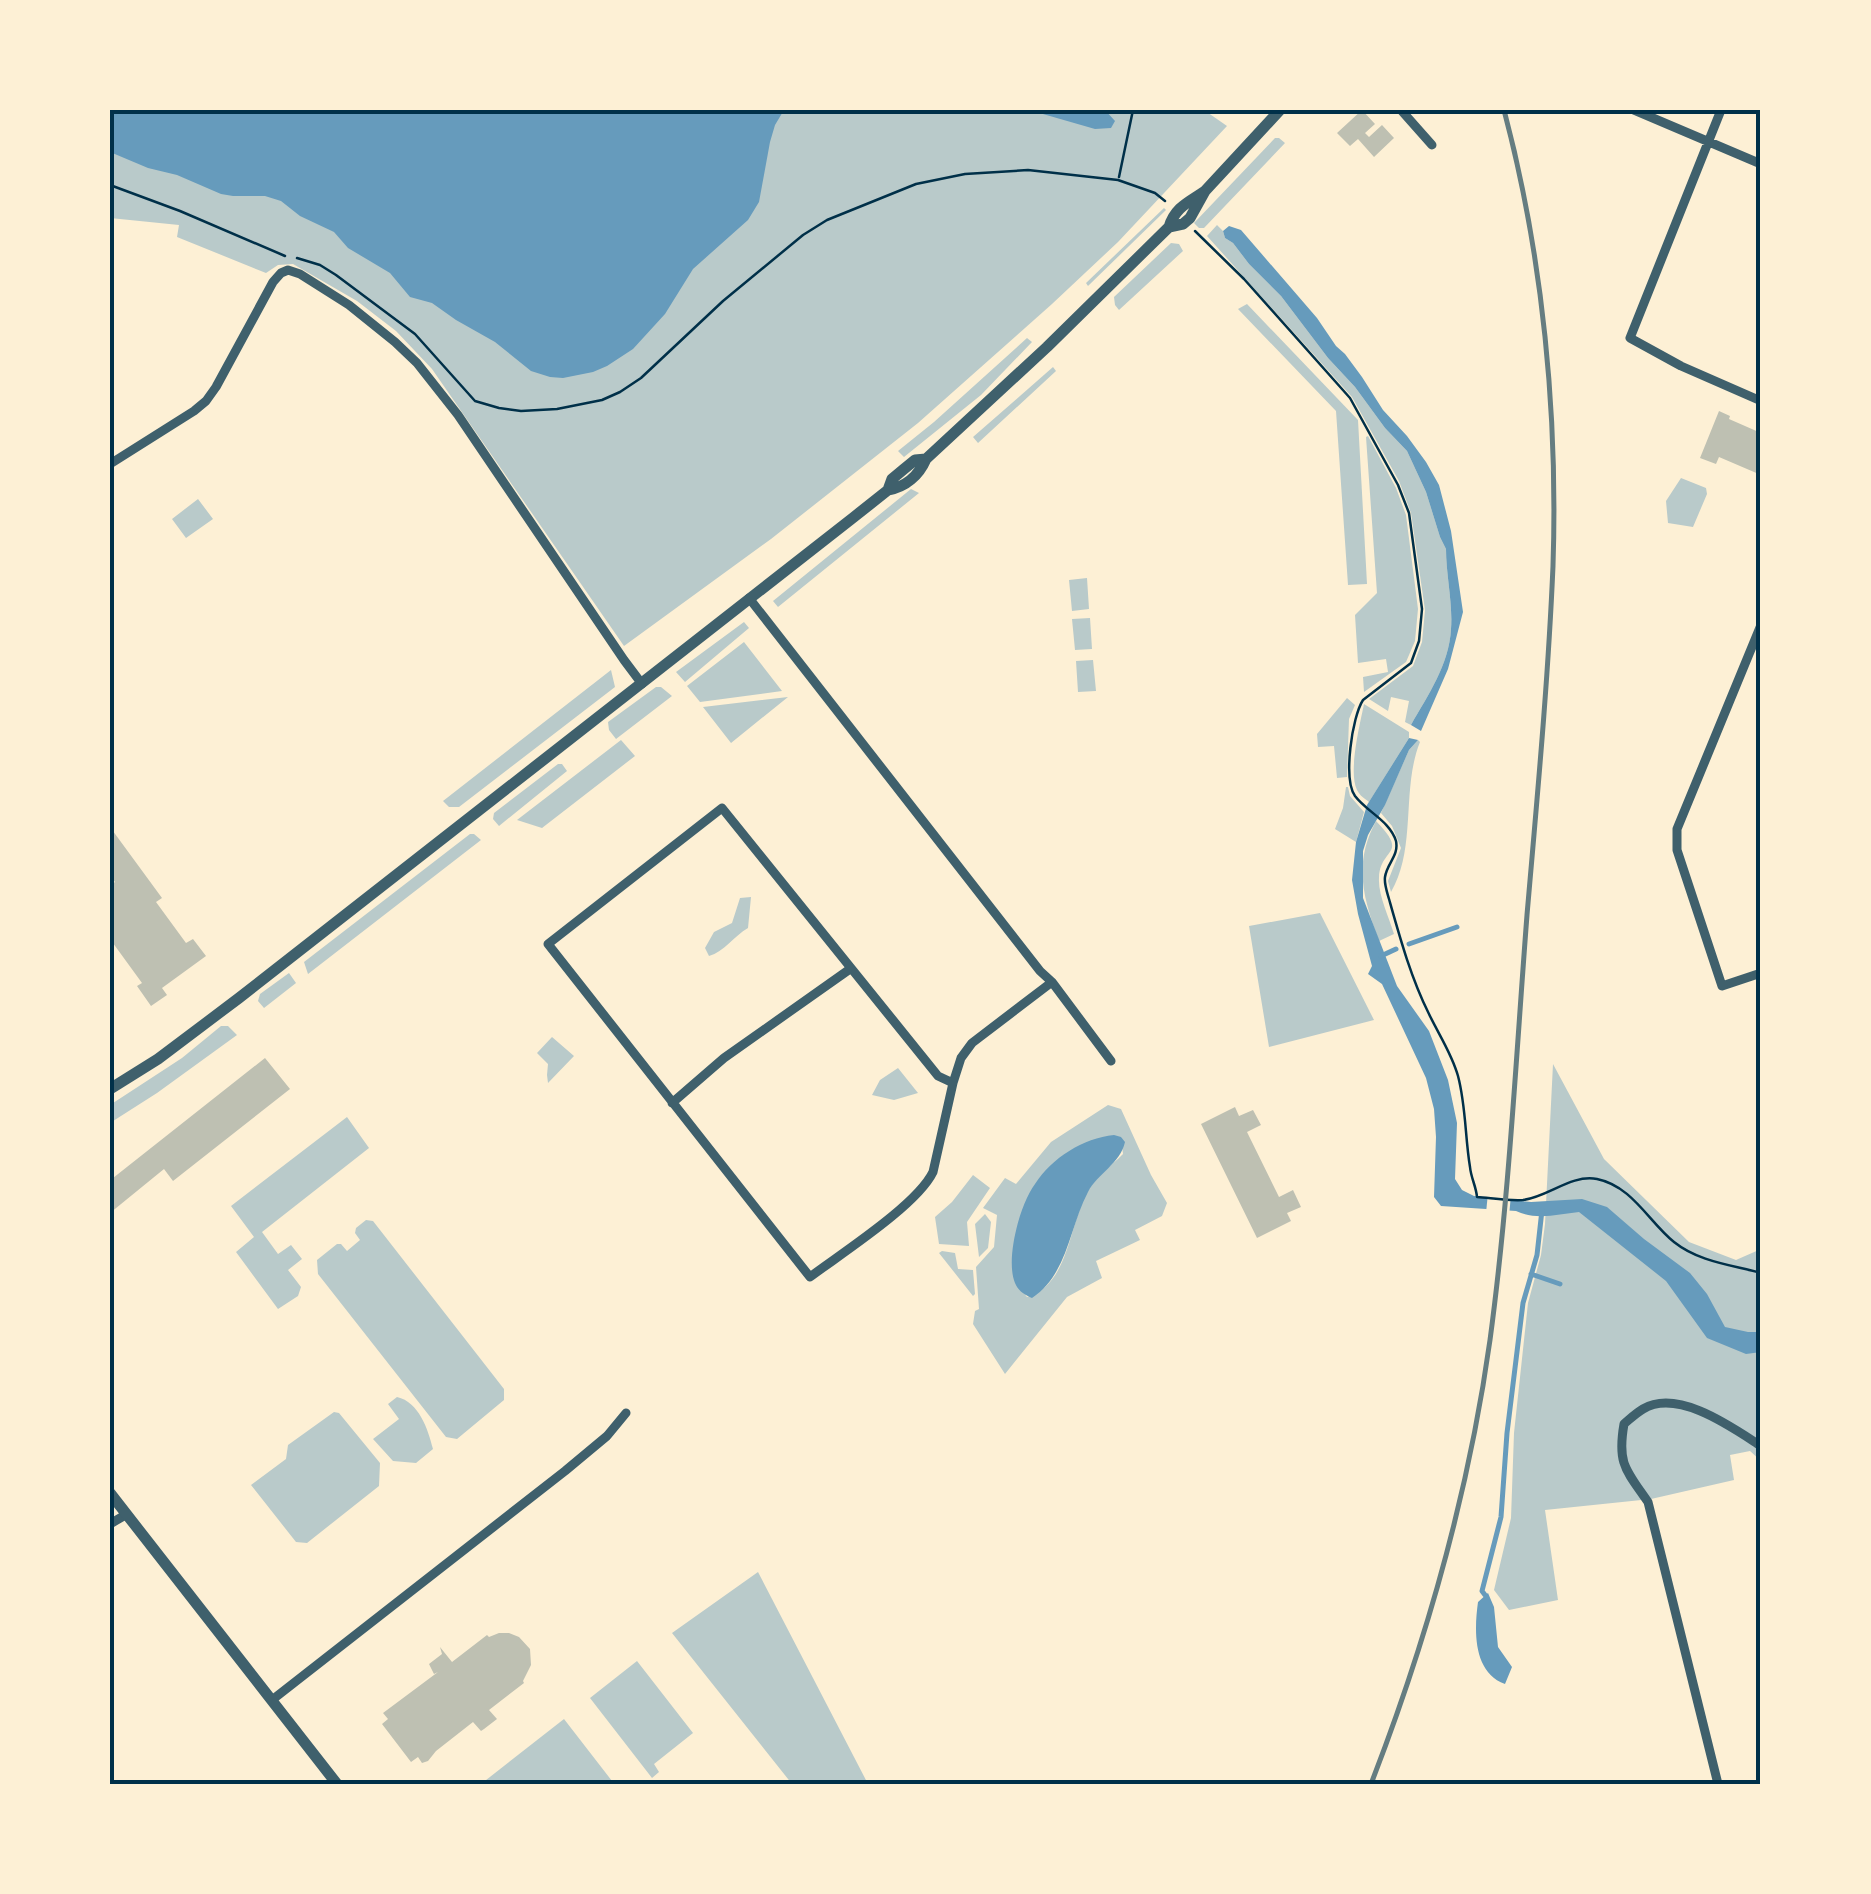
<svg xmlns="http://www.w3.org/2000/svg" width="1871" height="1894" font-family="'IBM Plex Serif',serif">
<rect width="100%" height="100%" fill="#fdf0d5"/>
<path fill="#b9caca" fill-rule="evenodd" d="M110,110H1204L1227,126L1118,242L1052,304L918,423L771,539L624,646L432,369L396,331L357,301L293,264L278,265L266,273L177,237L179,225L110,218Z
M1275,138H1279L1285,143L1204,228H1199L1194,223Z
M1164,208L1166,210L1088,286L1086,283Z
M1217,225L1223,231L1225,238L1233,243L1249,264L1281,296L1328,358L1355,387L1385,428L1407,451L1426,492L1440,537L1446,549C1446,575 1453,603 1451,629C1449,665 1428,695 1411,725L1405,722L1409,701L1391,697L1388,711L1369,699L1413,666L1422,642L1425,610L1411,513L1399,481L1352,397L1207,236Z
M1171,243L1179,244L1183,251L1119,310L1115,305L1114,297Z
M1247,304L1358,420L1367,584L1348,585L1336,411L1238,309Z
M1027,338L1032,342L981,395L904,457L898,451L934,422Z
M1053,367L1056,371L978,443L973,437Z
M1368,436L1396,488L1406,515L1418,609L1415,641L1406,662L1364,692L1363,677L1388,672L1386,659L1358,663L1355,615L1377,593L1366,437Z
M1681,478L1706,488L1707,494L1693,527L1668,523L1666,501Z
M911,489L919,493L778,607L773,601Z
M198,499L213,519L186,538L172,519Z
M1087,578L1089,609L1072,611L1069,580Z
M1090,618L1092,649L1075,650L1072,619Z
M744,622L749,628L685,682L676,672Z
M744,642L782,691L700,702L687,686Z
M1093,660L1096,691L1078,692L1076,661Z
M611,670L615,687L459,807H449L443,801Z
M656,687H661L672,696L616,739L609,730L608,722Z
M788,697L731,743L703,707Z
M1347,698L1355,705L1349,719L1347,777L1337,778L1334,746L1318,747L1317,734Z
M1364,704L1409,732V738L1369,802C1364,798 1360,796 1357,790C1348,772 1360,724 1364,704Z
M621,740L635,756L542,828L517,820Z
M1418,740L1420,742C1401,789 1417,848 1391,892L1388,881L1401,848L1392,826L1381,813L1409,750Z
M558,764H562L567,771L499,826L493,819L494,813Z
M1346,787H1348L1350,796L1364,812L1356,842L1335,829L1343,808Z
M1376,821C1410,856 1380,847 1379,878C1378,895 1389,917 1394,934L1379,941C1363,898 1353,864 1376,821Z
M470,834H474L481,840L308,974L304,962Z
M751,897L748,928C734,936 724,952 709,956L705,948L714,932L732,923L740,898Z
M1320,913L1374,1020L1269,1047L1249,926Z
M289,973L296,983L264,1008L258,1001L260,994Z
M221,1026H228L237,1035L157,1093L110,1123V1105L182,1058Z
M552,1037L574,1056L548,1083L547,1075L548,1064L537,1053Z
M1553,1064L1604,1159L1689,1242L1736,1260L1761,1249V1461L1750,1451L1730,1455L1734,1480L1651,1499L1545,1510L1558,1600L1509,1610L1494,1590L1511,1518L1514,1433L1528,1303L1541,1255L1545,1224Z
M898,1068L918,1093L894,1100L872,1095L880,1080Z
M1108,1105L1121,1109L1151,1175L1167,1203L1162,1216L1135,1230L1140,1240L1096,1261L1102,1278L1067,1297L1005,1374L973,1324L975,1311L979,1309L976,1267L994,1247L997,1215L983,1208L1005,1178L1016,1184L1051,1142ZM1121,1137L1123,1154C1112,1165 1097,1176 1089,1189C1069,1221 1070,1285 1027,1297L1023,1292Z
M347,1117L369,1148L262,1232L278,1254L291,1245L302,1259L288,1270L301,1287L298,1296L278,1309L236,1252L254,1237L231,1206Z
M973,1175L990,1188L967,1222L969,1246L939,1244L935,1217L952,1202Z
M985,1214L991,1222L988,1248L979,1257L975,1224Z
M366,1220L373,1221L504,1389V1400L457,1439L446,1437L318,1274L317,1260L337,1244H341L347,1251L360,1240L355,1233L356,1228Z
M942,1251L955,1253L958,1269L973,1270L975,1294L973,1296L939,1253Z
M397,1397C419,1402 428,1429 433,1449L416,1463L393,1461L373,1439L399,1419L388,1404Z
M334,1412L339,1413L380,1463L379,1486L307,1543L296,1542L251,1485L286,1459L288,1445Z
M758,1572L868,1784H792L672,1633Z
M637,1661L693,1733L654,1764L659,1772L652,1778L590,1698Z
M564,1719L612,1781L609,1784H481Z"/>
<path fill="#669bbc" d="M110,110H784L775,125L770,142L759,202L748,220L693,269L665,314L633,349L607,366L593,372L563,378L550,377L531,371L495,342L456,320L432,303L410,297L390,273L348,248L334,232L300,216L281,201L265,196H233L221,194L177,175L148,168L110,152Z
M1029,110H1105L1115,121L1111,128L1095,129Z
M1229,226L1241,230L1317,318L1336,346L1345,354L1362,377L1383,410L1407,436L1426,462L1439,485L1451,531L1463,612L1448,669L1421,731L1411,725C1428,695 1449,665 1451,629C1453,603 1446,575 1446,549L1440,537L1426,492L1407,451L1385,428L1355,387L1328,358L1281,296L1249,264L1233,243L1225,238L1223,231Z
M1409,738L1418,740L1409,750L1385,805L1368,835L1363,851V898L1397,986L1429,1031L1448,1080L1457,1123L1455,1179L1462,1190L1474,1196L1531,1202L1582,1199L1607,1207L1644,1239L1690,1273L1707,1294L1725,1327L1748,1332H1761V1352L1746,1354L1707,1338L1666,1281L1579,1212C1558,1214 1537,1221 1516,1211L1441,1206L1434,1197L1436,1137L1434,1109L1426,1078L1382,984L1368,974L1372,966L1358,914L1352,880L1356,842L1367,805Z
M1114,1135L1121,1137L1125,1142C1120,1164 1098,1173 1088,1192C1069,1228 1068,1274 1032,1298C1025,1295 1018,1291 1015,1283C1005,1259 1020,1204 1035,1184C1052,1158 1083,1138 1114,1135Z
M1488,1593L1494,1607L1498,1647L1512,1667L1505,1684C1473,1672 1474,1631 1478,1602Z"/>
<path fill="#fdf0d5" d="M1488,1193L1511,1195L1509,1216L1486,1213Z"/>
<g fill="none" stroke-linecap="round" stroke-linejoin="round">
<path stroke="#669bbc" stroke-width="5" d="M1409,944L1457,927
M1381,956L1396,949
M1531,1274L1560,1284
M1485,1595L1482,1591L1501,1517L1507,1433L1523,1303L1537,1255L1542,1210"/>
</g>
<path fill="#bec0b2" d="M1362,110L1375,124L1365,133L1369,137L1382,125L1394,138L1374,157L1358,139L1350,146L1337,133Z
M1719,411L1730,416L1729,419L1761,433V475L1719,457L1716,464L1700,458Z
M110,827L162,898L156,902L186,943L193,939L206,956L162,988L167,995L151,1006L137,986L142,983L110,939V886L115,882L110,875Z
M265,1058L290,1089L173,1181L164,1169L110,1213V1175L113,1178Z
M1235,1107L1239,1116L1253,1110L1261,1125L1247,1132L1279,1197L1293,1190L1301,1207L1287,1213L1291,1221L1257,1238L1201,1124Z
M499,1633H509L519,1637L530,1649L531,1665L523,1681L524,1683L489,1710L497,1719L484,1729L481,1731L473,1722L436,1751L428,1761L422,1763L418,1757L411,1762L382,1724L388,1719L383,1713L438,1672L434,1674L429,1664L442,1654L440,1647L452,1662L487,1635L489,1637Z"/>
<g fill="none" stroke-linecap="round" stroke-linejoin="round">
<path stroke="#003049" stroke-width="2.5" d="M1119,177L1133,110
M110,185L180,211L285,256
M1195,231L1244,279L1350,398L1398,485L1409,513L1422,609L1419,641L1411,663L1363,700C1352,717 1343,779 1355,796C1367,812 1390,821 1396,841C1399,856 1387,863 1385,877C1384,884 1387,892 1389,899C1400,938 1411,978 1429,1014C1439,1035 1452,1054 1458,1076C1466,1106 1465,1137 1470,1167C1471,1178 1476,1186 1477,1197C1491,1198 1508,1201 1523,1200C1548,1197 1571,1174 1597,1179C1632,1186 1649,1222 1674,1242C1699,1262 1732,1265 1761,1273
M297,258L320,265L336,275L415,334L475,401L499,408L521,411L557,409L602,400L620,392L641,378L723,301L803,235L827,220L916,184L965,174L1028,170L1118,180L1155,193L1165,201"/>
<path stroke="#3f606c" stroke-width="9" d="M1401,110L1432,145
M1634,110L1761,164
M1721,110L1630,338L1681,366L1761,401
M110,464L194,411L206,401L216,387L273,282L281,273L288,270L300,274L349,305L395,342L417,363L458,415L624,660L642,684
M749,598L1040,971L1052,982L1111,1061
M1761,625L1677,829V850L1722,986L1761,973
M953,1083L938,1076L722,808L548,944L810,1277C842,1253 917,1205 933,1172L953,1083L961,1058L972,1043L1052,982
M672,1103L724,1058L850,969
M110,1524L127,1514
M272,1700L565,1471L607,1436L626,1413
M1718,1784L1648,1502C1626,1470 1617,1464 1624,1424C1630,1419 1636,1413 1643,1409C1678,1388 1733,1428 1761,1446"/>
<path stroke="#3f606c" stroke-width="11" d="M1169,227L1183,224L1190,218L1205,191L1280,110
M888,490C906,487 919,475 926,459
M110,1089L158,1059L239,998L854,517L888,490L892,479L904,469L915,460L926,459L1047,347L1169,227C1175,207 1189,202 1205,191
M110,1493L337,1784"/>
<path stroke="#657d81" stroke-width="5" d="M1371,1784C1426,1642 1469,1491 1490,1340C1509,1199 1516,1057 1527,915C1537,799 1548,683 1553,566C1558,415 1543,257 1504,110"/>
</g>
<rect width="1871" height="1894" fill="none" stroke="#fdf0d5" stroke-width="225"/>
<rect x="112" y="112" width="1646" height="1670" fill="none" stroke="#003049" stroke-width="4"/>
</svg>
